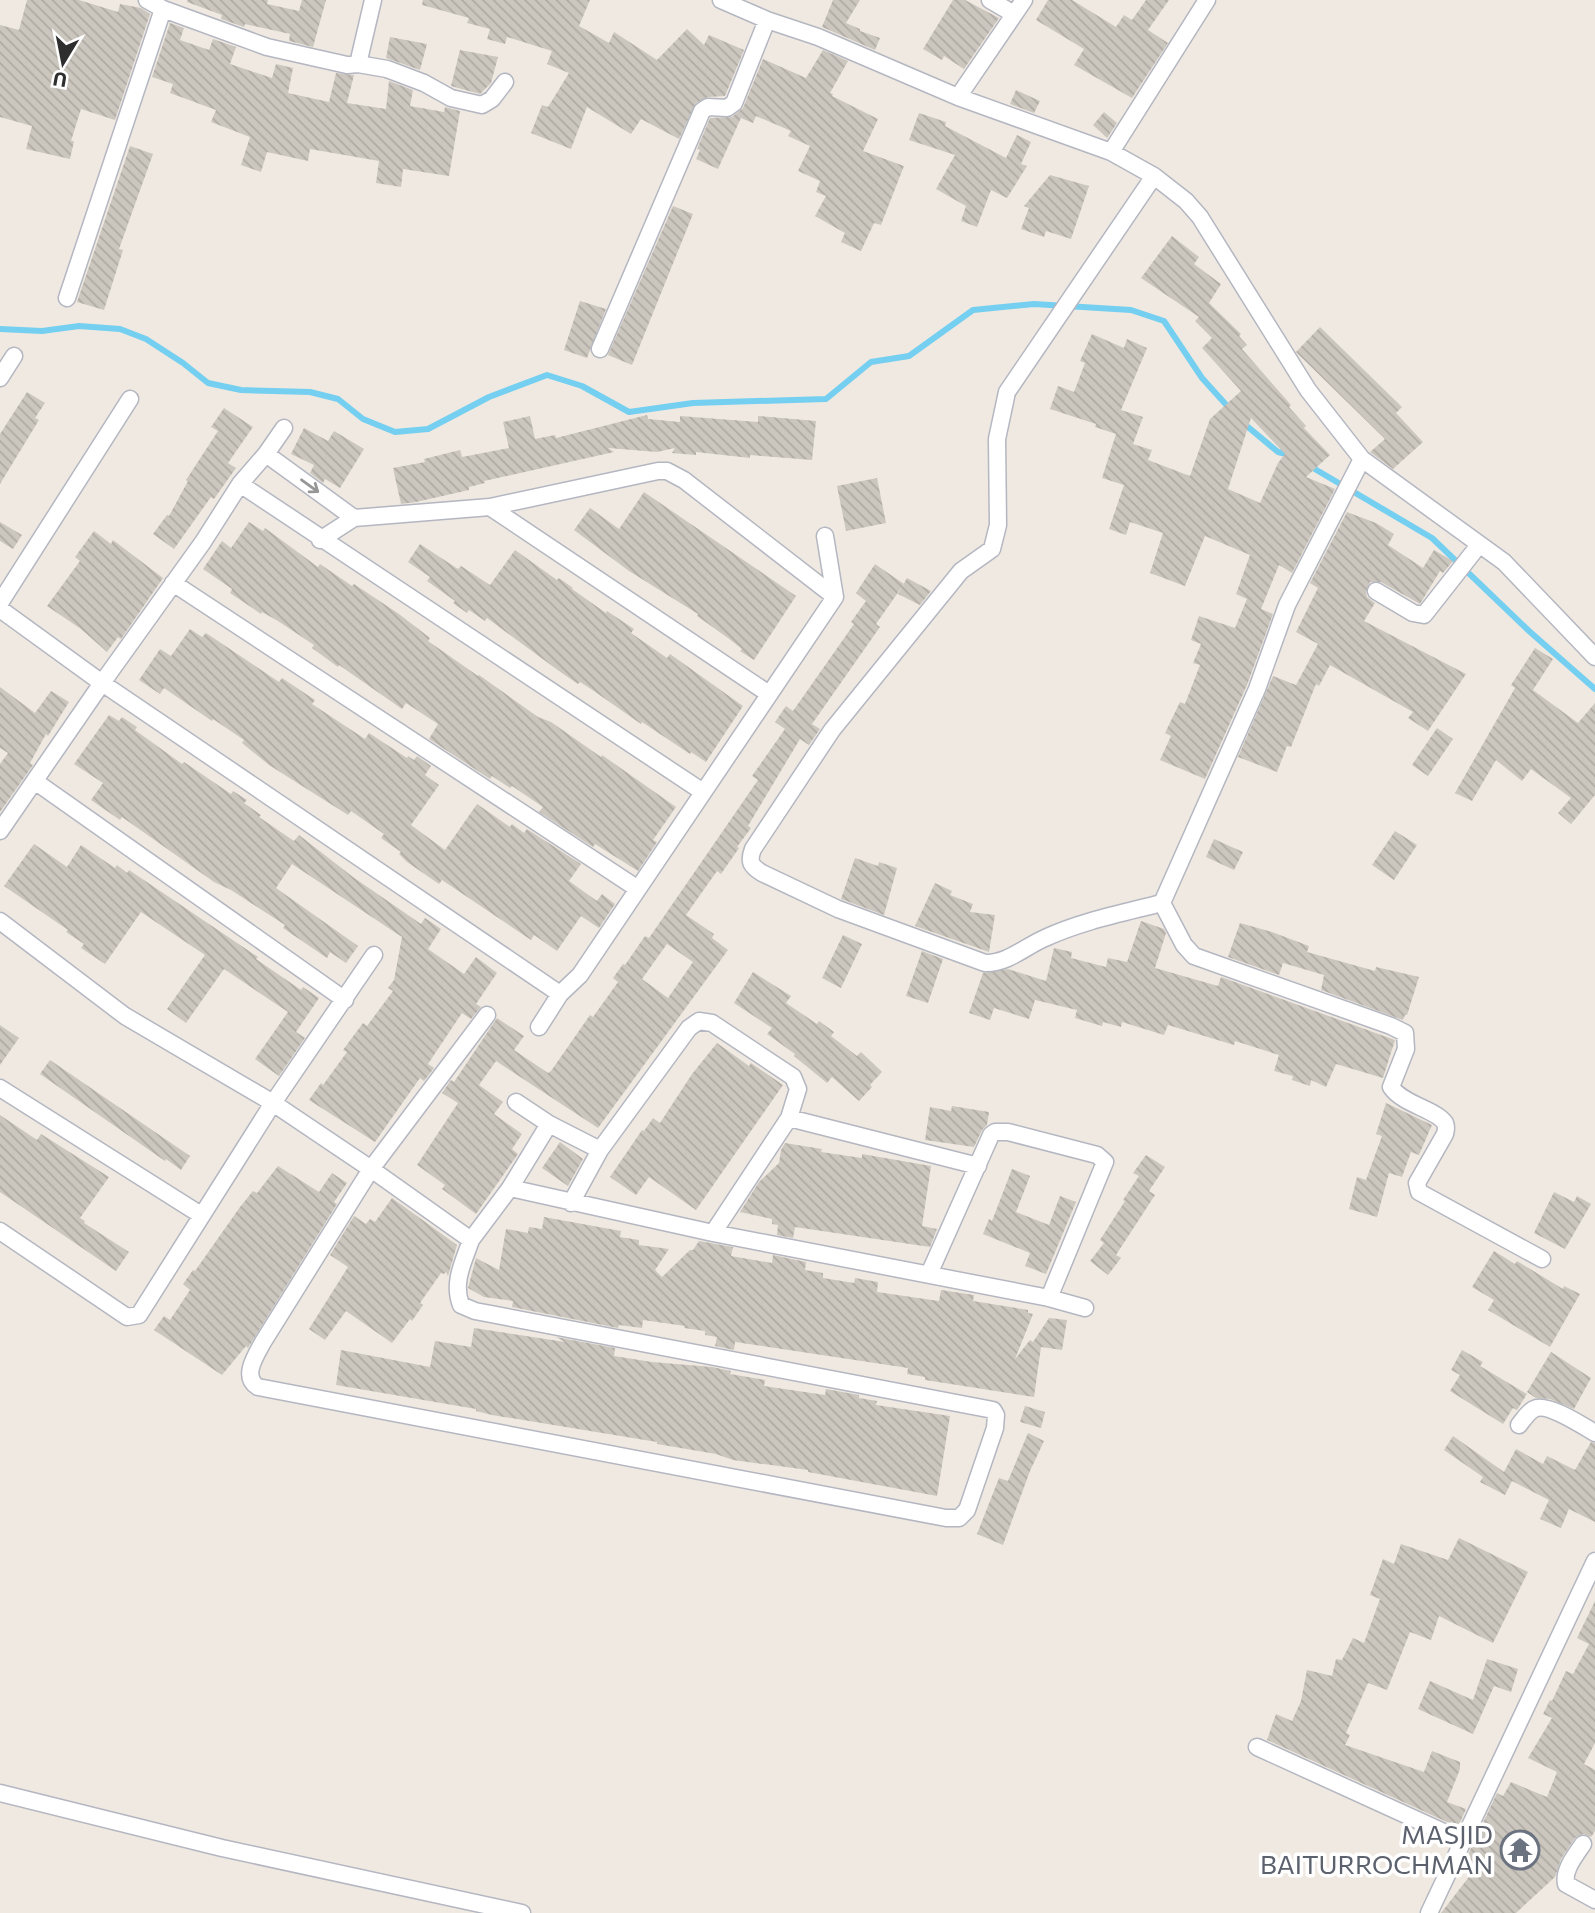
<svg xmlns="http://www.w3.org/2000/svg" width="1595" height="1913" font-family="Commissioner,sans-serif">
<defs>
<pattern id="building-back-hatch" width="6" height="6" patternUnits="userSpaceOnUse" patternTransform="scale(1.75)"><rect width="6" height="6" fill="#cbc7bf"/><path d="M-1 5l2 2M0 0l6 6M5-1l2 2" fill="none" stroke="#afaba4"/></pattern>
</defs>
<rect width="100%" height="100%" fill="#efe9e1"/>
<g fill="none" stroke-linecap="round" stroke-linejoin="round">
<path stroke="#75cff0" stroke-width="6" d="M0,329L42,331L79,326L120,329L146,339L183,363L208,383L241,390L310,392L338,399L363,419L395,432L428,429L489,397L547,375L582,386L629,412L693,403L826,399L871,362L909,356L973,310L1034,304L1131,310L1164,321L1202,378L1230,409
M1242,422L1278,452L1290,455
M1308,465L1432,538L1529,631L1595,689"/>
</g>
<path fill="url(#building-back-hatch)" fill-rule="evenodd" d="M27,0H79L118,12L120,4L141,8L150,14L115,120L81,109L71,141H74L70,159L26,149L32,126L0,117V25L19,30Z
M187,0H268L267,4L299,11L302,0H326L313,47L289,41L290,34L245,24L244,27L221,19L222,15L187,2Z
M423,0H590L579,26L609,43L614,32L657,60L687,29L704,45L709,35L744,50L725,96L708,97L696,103L679,139L641,119L631,134L587,107L571,149L531,133L542,105L548,107L569,73L547,64L552,51L507,37L505,44L487,39L490,29L467,23L469,18L422,5Z
M833,0H860L846,23L860,29V31L880,38L875,50L822,27Z
M953,0H965L999,18L964,69L944,56L942,60L923,49Z
M1048,0H1072L1116,27L1124,15L1132,20L1146,0H1169L1148,30L1168,43L1132,98L1074,65L1084,49L1036,20Z
M170,23L184,28L180,40L209,50L213,39L236,47L230,64L272,78L276,64L293,68L288,93L329,102L336,73L354,75L347,103L386,109L389,81L413,90L410,106L444,112L445,107L460,111L449,176L403,169L401,187L376,183L379,161L310,149L308,161L267,152L261,172L241,165L250,137L211,122L216,110L170,93L173,84L152,77Z
M390,37L427,44L420,70L386,58Z
M460,50L498,57L491,83L480,94L451,86Z
M823,50L848,61L830,93L833,94L832,96L878,119L863,151L904,166L881,225L874,223L861,251L841,242L845,233L815,216L826,196L816,192L820,181L798,171L810,146L788,136L791,131L756,116L753,123L741,118L718,169L696,159L700,150L697,149L710,118L732,117L743,108L763,59L806,78Z
M1016,90L1040,101L1034,113L1010,104Z
M1104,112L1117,123L1107,138L1093,125Z
M919,113L946,122L945,126L1006,158L1017,135L1031,142L1021,164L1027,166L1007,198L991,190L977,227L961,221L966,206L936,189L955,155L909,140Z
M130,146L153,154L119,249L123,250L104,310L77,302Z
M1050,175L1089,186L1071,239L1046,231L1044,237L1021,229L1029,208L1024,206Z
M673,206L693,214L632,365L608,355Z
M1172,236L1199,257L1194,264L1221,284L1209,303L1241,334L1239,336L1247,345L1242,349L1291,405L1289,407L1306,426L1304,428L1330,455L1306,477L1335,489L1292,573L1279,565L1261,609L1273,614L1247,685L1205,779L1160,760L1171,736L1165,733L1180,702L1185,704L1200,665L1193,663L1201,644L1191,640L1199,616L1235,628L1247,599L1236,594L1250,555L1205,536L1185,586L1150,573L1163,533L1130,522L1126,535L1109,529L1124,485L1102,478L1116,434L1095,427L1096,424L1050,409L1058,386L1074,392L1085,363L1080,361L1092,334L1124,348L1127,339L1147,348L1121,410L1143,417L1133,444L1152,450L1148,460L1190,476L1210,419L1241,391L1202,348L1212,338L1195,321L1199,317L1141,278ZM1251,418L1285,454L1278,463L1260,503L1228,489Z
M580,301L606,309L587,358L564,350Z
M1320,327L1402,407L1396,413L1423,442L1393,469L1370,452L1385,439L1296,352Z
M27,392L45,403L35,418L39,420L0,484V434Z
M224,408L253,427L228,463L236,468L214,499L211,497L174,549L153,534L167,515L169,516L188,481L186,480L218,431L211,427Z
M647,415L648,419L680,422V416L758,422V416L816,421L812,460L750,455V458L696,452V455L672,453L675,448L657,452L608,448L614,452L484,481L485,483L469,487V490L416,502L401,504L393,468L425,462L424,459L460,450L462,457L509,448L503,422L530,416L535,439L555,435L556,438Z
M304,428L328,441L334,431L364,449L340,488L325,479L323,483L310,473L314,465L291,454Z
M877,478L886,523L846,531L837,486Z
M644,492L796,596L754,660L740,651L742,649L728,638L697,616L698,614L629,571L574,530L590,508L619,529Z
M1347,512L1376,523L1394,534L1388,545L1423,568L1434,550L1453,561L1443,573L1440,571L1420,604L1381,582H1370L1366,592L1367,597L1375,603L1364,621L1466,674L1428,731L1408,718L1413,712L1330,665L1319,686L1316,684L1291,747L1287,746L1277,772L1238,757L1273,676L1296,685L1318,644L1296,632L1318,588L1310,583Z
M0,522L22,535L13,549L0,541Z
M249,522L263,531L265,528L318,567L320,564L352,586L354,584L399,614L430,638L428,641L478,676L479,675L538,717L551,722L601,757L602,755L676,807L653,840L657,842L638,871L595,844L593,847L539,812L543,807L512,786L510,788L492,776L490,779L429,739L438,724L406,703L402,709L339,665L338,667L312,648L314,645L278,621L262,612L261,614L230,593L232,589L203,569L222,541L231,548Z
M94,531L111,544L113,540L163,578L121,639L118,637L107,652L81,629L47,606L80,561L75,557Z
M420,544L458,569L461,566L490,585L515,550L557,580L559,578L573,588L572,589L606,613L607,611L634,629L631,633L667,658L670,654L743,706L706,762L691,752L690,754L642,722L641,724L591,689L580,682L578,684L559,671L487,618L485,621L469,610L467,613L453,603L455,601L427,581L430,577L408,562Z
M875,564L904,584L876,624L880,627L812,724L820,729L809,745L800,739L748,826L751,828L737,847L739,848L721,874L717,871L686,915L714,934L712,938L728,950L598,1128L496,1061L479,1085L503,1102L494,1114L522,1134L512,1149L518,1154L476,1214L442,1189L445,1185L417,1165L458,1103L442,1093L451,1080L454,1082L497,1018L524,1036L514,1050L548,1073L551,1071L590,1015L593,1017L618,982L613,978L623,964L625,965L645,936L649,938L758,780L752,776L785,729L775,722L786,706L793,711L854,624L851,622L866,601L856,593ZM667,944L693,962L668,998L642,979Z
M907,578L931,591L920,605L898,594Z
M190,629L202,637L206,633L279,682L282,678L315,700L312,704L365,739L369,733L407,758L408,756L414,760L417,756L431,766L425,775L439,785L411,825L445,850L477,804L510,827L512,824L524,833L527,829L581,864L569,881L597,901L602,894L615,904L599,928L581,916L557,951L534,935L531,940L442,880L439,884L407,862L399,854L401,852L381,838L384,834L351,811L348,815L269,765L242,743L244,740L213,719L212,721L164,688L160,694L139,680L160,649L171,656Z
M1535,648L1553,659L1533,690L1578,723L1595,703V795L1571,824L1558,813L1571,798L1531,769L1522,781L1496,760L1472,801L1455,793L1515,688L1511,685Z
M0,687L35,713L51,691L69,702L48,736L46,734L30,763L33,765L0,812V764L8,753L0,748Z
M109,715L119,721L122,717L137,727L135,730L182,764L184,762L231,794L233,791L247,800L244,803L261,815L259,817L294,841L299,835L353,877L421,924L425,918L441,929L428,949L464,974L476,957L497,973L476,1004L481,1007L471,1019L462,1013L428,1064L434,1068L424,1081L420,1078L375,1142L309,1100L321,1083L323,1085L347,1052L343,1050L354,1035L363,1023L367,1026L393,991L388,988L394,980L402,937L292,864L276,888L358,946L346,963L330,952L327,958L283,928L285,925L231,890L214,882L122,817L120,820L91,800L103,783L74,764Z
M1437,728L1453,739L1428,776L1412,765Z
M1395,831L1417,845L1394,880L1372,865Z
M1214,839L1243,852L1234,870L1206,857Z
M34,844L67,867L81,845L115,868L117,865L127,873L129,870L258,957L256,959L301,990L303,987L319,998L296,1032L305,1038L279,1076L255,1059L288,1012L224,969L186,1023L167,1009L205,955L141,912L105,964L81,948L84,944L66,932L68,930L4,886Z
M855,858L878,866L879,862L897,868L884,915L841,899Z
M935,883L952,891L950,895L973,904L970,912L995,915L989,952L915,926Z
M1141,921L1164,929L1166,933L1155,968L1218,986L1221,977L1395,1040L1383,1078L1336,1064L1326,1087L1311,1080L1310,1086L1292,1080L1293,1076L1274,1071L1279,1055L1235,1041L1234,1045L1168,1025L1164,1035L1122,1022L1121,1027L1103,1022L1102,1026L1075,1018L1077,1010L1035,1000L1029,1019L994,1008L990,1020L969,1013L983,973L1008,969L1046,981L1054,948L1072,952L1071,958L1106,967L1108,958L1127,962Z
M1240,923L1272,932L1309,946L1307,952L1375,971L1376,967L1419,977L1407,1015H1405L1403,1020L1321,990L1324,975L1283,963L1279,975L1228,957Z
M843,935L862,944L841,988L822,978Z
M922,951L943,959L928,1003L906,996Z
M753,972L791,996L786,1003L817,1024L819,1021L834,1032L831,1036L857,1056L861,1052L882,1072L870,1085L872,1087L859,1101L832,1077L827,1083L794,1056L795,1054L767,1034L772,1028L734,1003Z
M0,1025L19,1038L0,1065Z
M717,1043L749,1066L751,1063L783,1085L696,1210L649,1177L636,1195L610,1177L642,1130L644,1131L653,1118L660,1123L692,1074Z
M50,1060L190,1156L181,1170L166,1159L165,1161L40,1074Z
M1386,1103L1432,1125L1419,1155L1411,1152L1402,1177L1389,1173L1377,1217L1349,1209L1357,1177L1366,1180L1382,1136L1376,1134Z
M952,1106L989,1112L987,1125L982,1130L974,1147L925,1140L930,1107L951,1111Z
M0,1115L37,1140L41,1134L109,1177L80,1218L85,1221L84,1223L129,1252L116,1271L0,1192Z
M560,1142L583,1159L568,1186L542,1168Z
M785,1143L822,1149L821,1152L862,1158V1154L931,1166L922,1226L937,1229L930,1247L795,1227L793,1238L777,1235L778,1225L772,1224V1219L740,1212L759,1182L779,1163L781,1150Z
M1146,1155L1165,1167L1149,1191L1155,1195L1116,1255L1121,1258L1108,1275L1090,1261L1104,1243L1100,1240L1125,1201L1123,1200L1139,1176L1133,1173Z
M278,1166L319,1192L332,1173L347,1183L334,1202L337,1204L248,1348L246,1346L222,1375L154,1330L164,1316L170,1320L190,1290L183,1284L193,1270L195,1271L240,1207L253,1191L257,1193Z
M1012,1169L1030,1176L1016,1212L1049,1225L1060,1196L1076,1202L1046,1274L1025,1266L1030,1253L983,1234L989,1219L992,1221Z
M1554,1192L1574,1202L1577,1196L1591,1204L1565,1249L1534,1233Z
M392,1198L457,1245L448,1276L446,1272L444,1274L441,1273L420,1303L423,1305L412,1321L410,1319L392,1343L346,1311L325,1340L309,1329L348,1267L330,1255L354,1216L366,1224L370,1219L375,1222Z
M544,1217L621,1231L620,1237L639,1240V1245L669,1249L655,1270L662,1277L690,1250H693L699,1241L733,1247L731,1256L772,1263L773,1255L806,1262L805,1270L823,1273V1278L854,1283L855,1278L878,1282L877,1292L939,1301L941,1290L974,1295L973,1301L1028,1310V1313L1033,1314L1015,1359L1030,1340L1033,1342L1049,1318L1067,1320L1062,1350L1041,1347L1034,1397L925,1380V1377L907,1374L908,1368L735,1342L734,1350L715,1346L717,1337L705,1335V1331L684,1328L685,1326L643,1320L642,1328L619,1325L618,1328L512,1307L513,1301L484,1297L468,1288L476,1258L499,1270L506,1229L528,1233L529,1227L542,1229Z
M1494,1251L1515,1264L1517,1261L1563,1289L1564,1286L1580,1294L1550,1347L1488,1310L1494,1300L1472,1287Z
M474,1328L565,1342L556,1337L615,1348L614,1356L652,1362L712,1367L731,1371L730,1374L765,1380L764,1386L825,1395L826,1389L859,1395V1398L877,1401L876,1405L950,1416L937,1496L808,1472V1470L733,1460L716,1454L657,1444V1442L492,1415L476,1411V1409L336,1385L341,1350L430,1367L435,1341L471,1347Z
M1462,1350L1483,1362L1480,1366L1527,1394L1517,1410L1513,1408L1503,1424L1450,1391L1460,1375L1451,1370Z
M1551,1352L1591,1378L1574,1409L1550,1399L1536,1398L1527,1392Z
M1025,1406L1045,1412L1041,1428L1020,1422Z
M1028,1433L1044,1441L1030,1471L1003,1545L977,1534L999,1478L1008,1481Z
M1453,1436L1504,1472L1516,1449L1543,1464L1547,1456L1575,1470L1591,1442L1595,1443V1522L1569,1509L1561,1528L1540,1519L1549,1500L1512,1481L1505,1495L1480,1482L1483,1477L1444,1450Z
M1459,1538L1528,1572L1493,1643L1439,1616L1431,1640L1410,1632L1387,1690L1368,1683L1346,1733L1350,1735L1345,1745L1424,1772L1432,1751L1460,1762V1769L1447,1802L1466,1809L1458,1827L1267,1740L1276,1714L1292,1721L1301,1701L1307,1670L1332,1676L1336,1659L1342,1660L1353,1638L1364,1643L1380,1599L1370,1595L1383,1559L1394,1564L1401,1544L1448,1560Z
M1595,1601V1743L1584,1764L1595,1770V1831L1591,1837L1583,1834L1575,1838L1561,1859L1555,1877L1516,1913H1441L1475,1869L1464,1863L1497,1793L1503,1796L1511,1782L1547,1797L1557,1772L1528,1758L1552,1718L1543,1714L1550,1700L1552,1701L1566,1671L1573,1674L1589,1644L1577,1638Z
M1487,1659L1518,1669L1511,1692L1494,1686L1473,1734L1418,1709L1430,1681L1473,1700Z"/>
<g fill="none" stroke-linecap="round" stroke-linejoin="round">
<defs>
<path id="minor" d="M147,0L163,9L267,47L347,65L358,64L373,0
M721,0L767,20L818,37L958,97L1111,152L1154,176L1186,201L1200,217L1308,390L1362,459
M990,0L1014,14
M358,64L387,69L424,83L451,98L482,105L492,99L505,82
M958,97L1024,0
M1111,152L1207,0
M1154,176L1007,392L997,439L998,525L992,549L961,571L832,730L753,849C748,862 751,866 762,873L838,909L985,963C1007,964 1026,946 1045,938C1082,921 1123,913 1162,903
M67,298L163,9
M600,349L702,111L708,107L727,108L734,103L767,20
M0,378L14,356
M266,454L354,518
M240,484L703,792
M490,507L769,694
M320,540L354,518L490,507L658,471H667L684,480L835,597
M173,583L638,889
M1376,591L1413,613L1424,615L1479,545
M0,603L130,399
M0,609L102,683L203,542L240,484L266,454L284,428
M36,782L345,1000
M0,831L102,683L560,994L580,975L835,597L825,536
M0,921L125,1016L273,1103L371,1169L471,1240L510,1188L713,1233L1049,1298L1085,1308
M539,1027L560,994
M0,1088L201,1215
M516,1102L549,1124L600,1150
M510,1188L549,1124
M571,1203L600,1150L689,1028L699,1021L712,1023L793,1077L798,1089L789,1118L978,1166
M0,1231L127,1317L139,1315L273,1103L374,955
M713,1233L789,1118
M471,1240C464,1261 452,1282 461,1305L475,1311L993,1410L996,1415L995,1428L967,1510L959,1518H946L258,1387C241,1377 256,1355 263,1342L371,1169L487,1015
M1542,1259L1419,1192L1417,1183L1445,1134C1446,1130 1447,1127 1445,1123C1437,1110 1402,1104 1391,1087L1406,1049L1405,1033L1391,1026L1194,956L1184,945L1162,903L1257,689L1287,605L1362,459L1504,562L1595,657
M929,1274L991,1135L995,1132H1008L1097,1155L1105,1162L1049,1298
M1519,1425C1523,1420 1528,1412 1534,1409C1547,1402 1583,1426 1595,1433
M1257,1747L1461,1840
M0,1793L222,1848L522,1913
M1583,1844C1575,1856 1563,1870 1566,1884L1595,1900
M1429,1913L1595,1561"/>
</defs>
<use href="#minor" stroke="#b4b7c1" stroke-width="19"/>
<use href="#minor" stroke="#fff" stroke-width="16"/>
</g>
<defs><path id="oneway-shaft" d="M-6 0H5M1.5-3L5.5 0L1.5 3" fill="none" stroke-width="1.6" stroke-linecap="round" stroke-linejoin="round" transform="scale(1.75)"/></defs>
<use stroke="#969696" href="#oneway-shaft" transform="translate(310 486) rotate(36)"/>
<defs>
<symbol id="temple-ring" viewBox="-11 -11 22 22"><circle r="9.5" fill="#fff" stroke="#6b7280" stroke-width="1.5"/><path d="M0-6L5-2H3V0L6.5 2.5H4V6H1.5V3h-3V6H-4V2.5H-6.5L-3 0V-2H-5Z" fill="#6b7280"/></symbol>
</defs>
<g fill-rule="evenodd">
<use href="#temple-ring" x="1498" y="1828" width="44" height="44"/>
</g>
<g text-anchor="middle" stroke-width="7" stroke-linejoin="round" paint-order="stroke">
<g font-size="26" fill="#5b616d" stroke="#fff" text-anchor="end">
<text x="1493" y="1844">MASJID<tspan x="1493" dy="30">BAITURROCHMAN</tspan></text>
</g>
</g>
<g transform="translate(63 63) rotate(190)" stroke="#ffffff" stroke-width="5" paint-order="stroke">
<path d="M0-5L12 26L0 18L-12 26Z" fill="#2e2e2e"/>
<text y="-10" font-size="19" font-weight="bold" text-anchor="middle" fill="#2e2e2e">U</text>
</g>
</svg>
